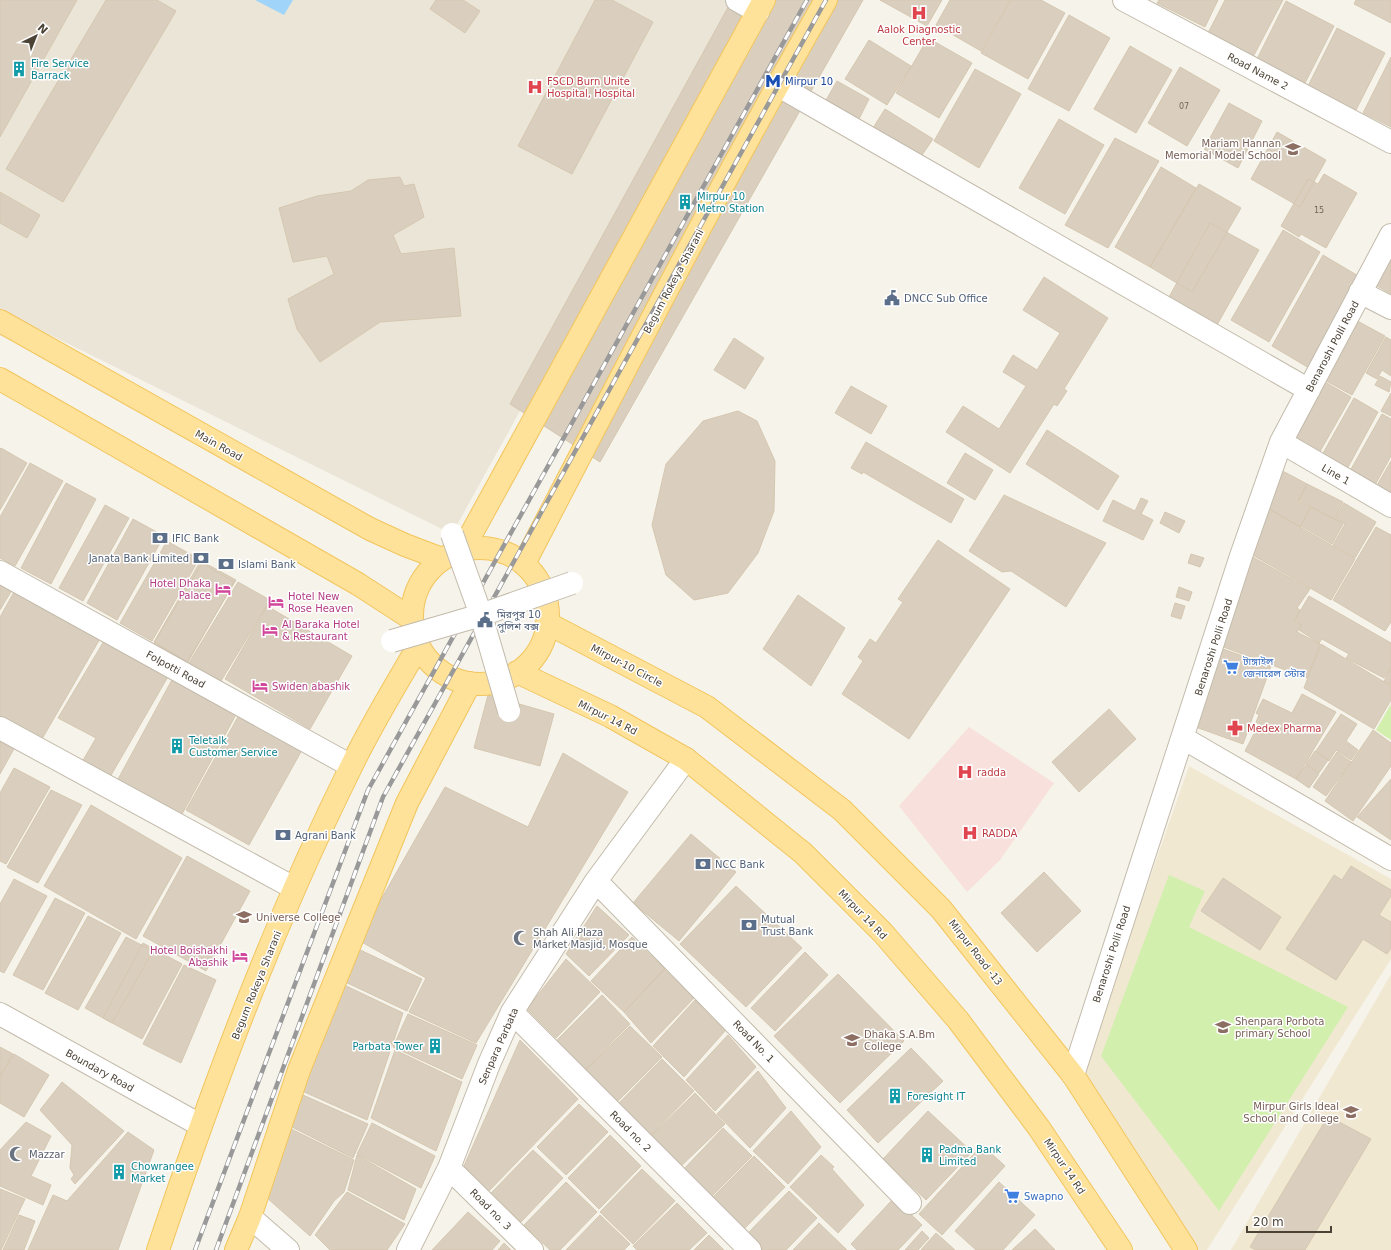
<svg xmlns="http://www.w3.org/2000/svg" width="1391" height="1250" font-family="'DejaVu Sans','Noto Sans Bengali',sans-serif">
<rect width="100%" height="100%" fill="#f6f3ea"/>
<path fill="#ebe5d7" d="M0,0H747L452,534L0,310Z"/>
<path fill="#f1e8d2" d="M1189,766L1391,879V959L1207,1250H1196L1074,1095Z
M1391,974V1250H1231Z"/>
<path fill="#f8e0dc" d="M969,727L1054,783L1000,860L967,892L899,806Z"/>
<path fill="#d2efae" d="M1391,704V740L1376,730Z
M1169,875L1205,891L1189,927L1348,1007L1219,1211L1101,1056Z"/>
<path fill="#a0d5f9" d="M255,0H293L284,15Z"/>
<path fill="#dacfbe" stroke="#d5c7b0" d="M0,0H77L0,137Z
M106,0H157L176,11L63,202L6,169Z
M436,0H463L480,11L465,33L430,9Z
M595,0H612L653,22L572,174L518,146Z
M732,0H863L600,462L510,404Z
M880,0H942L927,26Z
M950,0H1010L981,51L936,25Z
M1011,0H1041L1065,13L1028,79L981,53Z
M1159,0H1218L1205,27L1157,3Z
M1225,0H1283L1253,57L1208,33Z
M1356,0H1391V23L1354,4Z
M1286,1L1334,26L1304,85L1256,61Z
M1069,15L1110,38L1069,111L1028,89Z
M1337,28L1385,53L1355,112L1307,88Z
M928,38L972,63L939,118L896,93Z
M869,40L911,66L887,105L845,79Z
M1130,46L1172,70L1136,133L1094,109Z
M1391,57V127L1363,113Z
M1180,67L1220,90L1187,146L1148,123Z
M975,69L1021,94L979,168L934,141Z
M837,81L869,99L858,121L825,102Z
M1229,103L1262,121L1238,168L1204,149Z
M885,109L933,139L918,161L871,131Z
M1059,119L1104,145L1065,214L1019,188Z
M1277,132L1326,160L1300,207L1251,179Z
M1115,138L1159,161L1108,248L1065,225Z
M1161,167L1196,188L1150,267L1115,247Z
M1324,174L1357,193L1326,248L1301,234L1299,237L1281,226L1308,179L1318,184Z
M400,177L404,186L414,184L424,217L393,235L401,254L454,248L461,316L380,322L320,362L297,329L288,299L334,274L327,256L293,262L279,208L317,196L351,191L368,180Z
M1199,184L1241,208L1192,292L1150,267Z
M0,192L40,215L27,238L0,223Z
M1210,223L1259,250L1217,325L1169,297Z
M1283,230L1320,252L1269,342L1231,320Z
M1391,254V294L1374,284Z
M1323,255L1360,277L1309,368L1272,346Z
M1044,277L1108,318L1064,389L1067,391L1057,406L1054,404L1010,473L946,432L963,406L999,429L1026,386L1003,372L1013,355L1037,370L1060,333L1023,310Z
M1352,318L1385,336L1352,395L1319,377Z
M1386,337L1391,340V376L1382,370L1377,379L1366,373Z
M734,338L764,358L745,389L714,370Z
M1380,376L1391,382L1389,392L1375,385Z
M1318,378L1351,397L1318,455L1289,439Z
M851,386L887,406L871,434L835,413Z
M1391,393V416L1381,411Z
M1354,398L1378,412L1347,469L1322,455Z
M738,411L757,421L775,461L774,511L758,553L728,593L694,600L666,575L652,525L666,464L703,421Z
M1382,414L1391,419V456L1375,485L1350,471Z
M1047,430L1119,476L1098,510L1026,464Z
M866,442L964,499L951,523L863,472L862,474L851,468Z
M1,448L27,463L0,510V449Z
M965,453L993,470L975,500L947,483Z
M1391,461V495L1376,487Z
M30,463L63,481L15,566L0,558V517Z
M1277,468L1307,484L1298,501L1310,507L1300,527L1263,505Z
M66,483L96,499L51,584L21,568Z
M1307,484L1343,502L1334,519L1299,500Z
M1004,495L1106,543L1066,607L1011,571L1002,572L969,551Z
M1141,498L1148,501L1141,514L1153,520L1143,540L1103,521L1113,500L1135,511Z
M1344,503L1376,522L1355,558L1333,545L1345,524L1335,519Z
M105,505L129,518L83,601L59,588Z
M1264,506L1355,559L1331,600L1249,553Z
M1311,507L1343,524L1332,544L1301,526Z
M1165,512L1185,521L1179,533L1160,523Z
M133,519L164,536L117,620L87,603Z
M1376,527L1391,535V622L1385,631L1333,600Z
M938,540L1010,589L909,739L842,694L863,661L858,657L870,639L876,643L903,602L898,599Z
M167,541L199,559L152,641L120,623Z
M1191,554L1204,558L1200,567L1188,563Z
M1249,555L1310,589L1297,608L1300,610L1294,621L1301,625L1297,632L1320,644L1307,678L1218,645Z
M200,562L234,582L188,662L154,642Z
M203,562L236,580L187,662L154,643Z
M238,582L270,600L221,681L189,663Z
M0,583L12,590L0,610Z
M1179,587L1192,592L1189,601L1176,597Z
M14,592L101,637L42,739L0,718V617Z
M798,595L845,628L811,686L763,649Z
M1309,596L1391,643V667L1384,678L1346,658L1349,654L1322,639L1319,643L1299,630L1302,625L1295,620Z
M1175,603L1185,606L1181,619L1171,616Z
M267,606L352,656L310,729L225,679Z
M104,641L169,675L110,777L82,762L96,738L58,718Z
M1321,644L1391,686V700L1374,729L1304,688Z
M1220,648L1271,666L1243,744L1193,726Z
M1391,668V685L1384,681Z
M174,676L238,711L181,816L117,781Z
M1302,694L1336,712L1296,779L1245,751L1259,724L1256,722L1259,715L1256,713L1263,699L1292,713Z
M488,695L554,714L540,766L474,748Z
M1109,709L1136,739L1079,792L1052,762Z
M1341,714L1357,724L1346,741L1358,750L1351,760L1336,750L1329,761L1316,751Z
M239,715L302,750L249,845L186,810Z
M1373,730L1391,743V766L1353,821L1325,801Z
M0,739L15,747L0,774Z
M1315,751L1328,760L1319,773L1306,764Z
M1337,752L1351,762L1326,796L1313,787Z
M563,753L628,792L476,1043L409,1012L426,978L358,940L445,787L528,827Z
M1306,765L1319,774L1309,788L1296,779Z
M14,768L50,787L6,864L0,861V793Z
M1391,779V840L1357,817Z
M51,790L82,805L38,883L7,867Z
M91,805L182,858L136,939L44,886Z
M691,834L736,872L679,941L633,903Z
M187,856L250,891L206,971L143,936Z
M1351,866L1391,890V896L1379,915L1391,922V948L1387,954L1363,939L1336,980L1286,949L1334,875L1342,880Z
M1044,872L1081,911L1037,952L1001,913Z
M1223,878L1281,917L1260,950L1201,911Z
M14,879L47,896L4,973L0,971V904Z
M736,886L802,948L746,1007L680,944Z
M55,898L85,913L43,990L13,975Z
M597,906L629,935L589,976L566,954Z
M88,916L121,933L78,1010L45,993Z
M126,937L153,951L112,1023L85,1008Z
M632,937L665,969L624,1012L591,981Z
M143,943L182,964L142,1039L103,1018Z
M356,948L422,979L407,1011L341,980Z
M805,952L828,975L775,1031L751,1008Z
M566,959L600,992L556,1038L527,1009Z
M184,965L216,980L181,1063L143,1044Z
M664,969L694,998L651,1043L624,1012Z
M838,974L904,1041L840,1103L774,1036Z
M340,983L403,1013L367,1120L302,1091Z
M602,995L630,1024L584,1071L555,1042Z
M695,1000L725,1031L684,1077L653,1046Z
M408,1014L477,1045L462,1079L393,1047Z
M630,1026L662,1057L615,1104L584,1072Z
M728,1035L756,1067L715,1111L686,1080Z
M520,1040L578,1099L488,1192L464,1166Z
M0,1047L13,1054L0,1076Z
M911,1048L943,1081L878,1143L847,1110Z
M395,1050L462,1082L436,1151L371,1118Z
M14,1054L49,1075L24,1117L0,1103V1077Z
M662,1059L694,1091L648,1138L616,1106Z
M758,1071L786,1108L750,1148L717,1114Z
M62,1082L124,1131L75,1184L71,1179L74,1175L70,1168L72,1145L40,1110Z
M695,1093L725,1124L679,1168L650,1137Z
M303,1095L368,1124L353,1158L290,1126Z
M579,1104L608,1132L566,1175L537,1147Z
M791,1111L821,1147L788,1184L753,1151Z
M928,1111L972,1152L926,1200L883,1159Z
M1328,1116L1371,1139L1305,1250H1256L1250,1247Z
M26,1122L51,1136L31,1176L51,1185L43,1205L0,1186V1150Z
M372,1123L435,1156L421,1188L357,1154Z
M287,1127L354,1160L344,1192L334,1201L310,1236L266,1197Z
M723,1128L752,1156L709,1199L681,1172Z
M128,1132L154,1150L118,1250H28L53,1195L67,1201Z
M610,1135L641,1166L599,1209L568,1178Z
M982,1145L1005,1166L942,1235L919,1214Z
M533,1150L563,1178L521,1222L491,1193Z
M357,1155L416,1189L404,1220L348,1190Z
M821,1155L834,1167L832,1169L864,1205L838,1233L790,1187Z
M754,1156L785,1187L743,1230L711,1199Z
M642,1169L675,1201L633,1244L600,1212Z
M566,1182L597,1212L560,1250H550L524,1225Z
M999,1182L1035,1215L1003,1250H976L955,1231Z
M0,1189L25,1199L1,1250H0Z
M789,1191L817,1218L786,1250H760L745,1236Z
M347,1192L405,1224L387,1250H330L315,1235Z
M894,1198L922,1225L898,1250H857L851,1244Z
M677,1203L707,1233L689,1250H637L633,1246Z
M468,1212L500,1241L492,1250H432Z
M19,1215L35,1221L24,1250H3Z
M600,1215L630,1244L624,1250H566Z
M819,1223L847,1250H793Z
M1035,1229L1055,1250H1012Z
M922,1231L929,1238L918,1250H905Z
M936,1233L955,1250H921Z
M709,1235L724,1250H694Z
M504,1243L511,1250H498Z"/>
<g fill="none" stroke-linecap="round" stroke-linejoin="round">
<defs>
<path id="minor" d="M737,0L758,12
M1124,0L1391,142
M777,85L1309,390
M1360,292L1391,308
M1281,442L1391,506
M0,572L351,766
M0,728L294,888
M1183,738L1391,859
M596,881L910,1203
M512,1012L750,1250
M0,1014L200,1125
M1073,1075L1241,556L1281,442L1391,235
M449,1168L532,1250
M250,1217L288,1250
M408,1250L449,1168L489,1064L512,1012L596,881L686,759"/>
<path id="major" d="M0,321L370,529L405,545L442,559
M0,379L358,584L412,619
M412 616a68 68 0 1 1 136 0a68 68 0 1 1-136 0Z
M463,549L764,0
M524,564C622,375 720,185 826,0
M547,623L707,707L842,810L941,909L1073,1075L1186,1250
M517,672L610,716L686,759L803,853L883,933L958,1020L1039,1128L1121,1250
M158,1250C213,1086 274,922 351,767C371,725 396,685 419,645
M236,1250L250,1217L299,1070L407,803L470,683"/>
</defs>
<use href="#minor" stroke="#c3bbab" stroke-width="24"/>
<use href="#major" stroke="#f2c55c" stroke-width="24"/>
<use href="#minor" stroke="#fff" stroke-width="22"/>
<use href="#major" stroke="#ffe29a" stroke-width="22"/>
<defs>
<path id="rail" d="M195,1250L368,790L807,0
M216,1250L383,797L826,0"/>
</defs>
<use href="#rail" stroke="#999" stroke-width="4.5"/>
<use href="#rail" stroke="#fff" stroke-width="3" stroke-dasharray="9" stroke-linecap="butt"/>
<defs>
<path id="minor-bridge" d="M452,534L481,615L509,711
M392,641L481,615L572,583"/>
</defs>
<use href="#minor-bridge" stroke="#c3bbab" stroke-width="24" stroke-linecap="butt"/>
<use href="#minor-bridge" stroke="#fff" stroke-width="22"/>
</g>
<defs>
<symbol id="hospital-bare" viewBox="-9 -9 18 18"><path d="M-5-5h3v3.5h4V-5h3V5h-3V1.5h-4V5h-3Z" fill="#e0444e" stroke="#fff" stroke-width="2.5" paint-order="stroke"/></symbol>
<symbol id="building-bare" viewBox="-9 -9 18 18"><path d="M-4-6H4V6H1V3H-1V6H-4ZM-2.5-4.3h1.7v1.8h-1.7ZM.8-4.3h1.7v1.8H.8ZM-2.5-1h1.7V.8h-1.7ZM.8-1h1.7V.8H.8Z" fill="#0f9aa8" stroke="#fff" stroke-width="2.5" paint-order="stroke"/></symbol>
<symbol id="metro-bare" viewBox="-9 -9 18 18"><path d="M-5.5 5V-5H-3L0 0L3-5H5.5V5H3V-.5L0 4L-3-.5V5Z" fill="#1a4fb4" stroke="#fff" stroke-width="2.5" paint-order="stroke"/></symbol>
<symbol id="school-bare" viewBox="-9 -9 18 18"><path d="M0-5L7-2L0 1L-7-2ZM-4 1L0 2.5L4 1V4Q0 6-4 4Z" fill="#8d6e63" stroke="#fff" stroke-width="2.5" paint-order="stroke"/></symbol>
<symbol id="civic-bare" viewBox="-9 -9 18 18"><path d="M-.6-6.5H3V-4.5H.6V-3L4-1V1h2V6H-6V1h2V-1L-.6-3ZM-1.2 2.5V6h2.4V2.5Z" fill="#5c6f8a" stroke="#fff" stroke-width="2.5" paint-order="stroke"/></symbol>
<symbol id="bank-bare" viewBox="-9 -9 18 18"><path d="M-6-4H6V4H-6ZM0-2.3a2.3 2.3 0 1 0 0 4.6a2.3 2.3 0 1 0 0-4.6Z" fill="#5c6f8a" stroke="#fff" stroke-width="2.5" paint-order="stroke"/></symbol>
<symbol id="hotel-bare" viewBox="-9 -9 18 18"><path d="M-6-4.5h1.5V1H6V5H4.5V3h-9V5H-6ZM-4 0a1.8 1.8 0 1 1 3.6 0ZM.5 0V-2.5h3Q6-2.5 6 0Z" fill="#d1479c" stroke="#fff" stroke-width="2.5" paint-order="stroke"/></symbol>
<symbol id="supermarket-bare" viewBox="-9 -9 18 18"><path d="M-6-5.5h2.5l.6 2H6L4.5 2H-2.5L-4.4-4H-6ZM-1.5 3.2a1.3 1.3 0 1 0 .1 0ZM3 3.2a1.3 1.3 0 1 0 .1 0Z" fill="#3f7fe0" stroke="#fff" stroke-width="2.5" paint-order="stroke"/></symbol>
<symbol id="pharmacy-bare" viewBox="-9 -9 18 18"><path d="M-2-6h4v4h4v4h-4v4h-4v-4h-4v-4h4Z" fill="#e0444e" stroke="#fff" stroke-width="2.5" paint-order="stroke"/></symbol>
<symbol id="university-bare" viewBox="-9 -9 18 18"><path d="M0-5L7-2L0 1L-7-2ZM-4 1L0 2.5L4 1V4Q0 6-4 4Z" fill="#8d6e63" stroke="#fff" stroke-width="2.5" paint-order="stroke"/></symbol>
<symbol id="mosque-bare" viewBox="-9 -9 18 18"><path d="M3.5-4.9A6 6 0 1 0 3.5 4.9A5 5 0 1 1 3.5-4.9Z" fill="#6b7280" stroke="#fff" stroke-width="2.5" paint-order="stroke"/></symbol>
</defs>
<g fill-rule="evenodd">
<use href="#hospital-bare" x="908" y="2" width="22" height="22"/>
<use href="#building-bare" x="8" y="58" width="22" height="22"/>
<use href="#metro-bare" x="762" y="70" width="22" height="22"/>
<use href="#hospital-bare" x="524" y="76" width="22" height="22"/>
<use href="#school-bare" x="1282" y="138" width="22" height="22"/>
<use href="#building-bare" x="674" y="191" width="22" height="22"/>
<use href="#civic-bare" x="881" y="287" width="22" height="22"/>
<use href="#bank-bare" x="149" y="527" width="22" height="22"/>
<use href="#bank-bare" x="190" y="547" width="22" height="22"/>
<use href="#bank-bare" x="215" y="553" width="22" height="22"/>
<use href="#hotel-bare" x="212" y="578" width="22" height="22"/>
<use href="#hotel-bare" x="265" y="591" width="22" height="22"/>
<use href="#civic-bare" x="474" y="609" width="22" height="22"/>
<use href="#hotel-bare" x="259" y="619" width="22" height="22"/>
<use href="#supermarket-bare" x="1220" y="656" width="22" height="22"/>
<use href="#hotel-bare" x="249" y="675" width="22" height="22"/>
<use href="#pharmacy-bare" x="1224" y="717" width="22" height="22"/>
<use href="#building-bare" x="166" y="735" width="22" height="22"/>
<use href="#hospital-bare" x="954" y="761" width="22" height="22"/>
<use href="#hospital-bare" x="959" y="822" width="22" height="22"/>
<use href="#bank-bare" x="272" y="824" width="22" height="22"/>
<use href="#bank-bare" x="692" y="853" width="22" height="22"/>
<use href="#university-bare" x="233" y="906" width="22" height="22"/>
<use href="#bank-bare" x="738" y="914" width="22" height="22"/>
<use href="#mosque-bare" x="510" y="927" width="22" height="22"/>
<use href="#hotel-bare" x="229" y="945" width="22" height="22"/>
<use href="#school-bare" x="1212" y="1016" width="22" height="22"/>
<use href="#university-bare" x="841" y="1029" width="22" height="22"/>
<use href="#building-bare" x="424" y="1035" width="22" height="22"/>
<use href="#building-bare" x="884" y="1085" width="22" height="22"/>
<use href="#school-bare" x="1340" y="1101" width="22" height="22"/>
<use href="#mosque-bare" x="6" y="1143" width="22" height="22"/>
<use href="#building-bare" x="916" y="1144" width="22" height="22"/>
<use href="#building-bare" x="108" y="1161" width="22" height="22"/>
<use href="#supermarket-bare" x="1001" y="1185" width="22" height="22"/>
</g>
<g text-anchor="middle" stroke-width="3" stroke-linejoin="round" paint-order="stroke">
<g font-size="8" fill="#706659">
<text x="1184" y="109">07</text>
<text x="1319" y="213">15</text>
</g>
<g font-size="10" fill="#be3a42" stroke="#fff" text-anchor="start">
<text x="919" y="33" text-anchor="middle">Aalok Diagnostic<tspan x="919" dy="12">Center</tspan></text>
<text x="547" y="85">FSCD Burn Unite<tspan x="547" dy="12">Hospital, Hospital</tspan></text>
<text x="1247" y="732">Medex Pharma</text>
<text x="977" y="776">radda</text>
<text x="982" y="837">RADDA</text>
</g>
<g font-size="10" fill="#0d838f" stroke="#fff" text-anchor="start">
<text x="31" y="67">Fire Service<tspan x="31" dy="12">Barrack</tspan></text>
<text x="697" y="200">Mirpur 10<tspan x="697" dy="12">Metro Station</tspan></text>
<text x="189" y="744">Teletalk<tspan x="189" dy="12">Customer Service</tspan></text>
<text x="423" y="1050" text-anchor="end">Parbata Tower</text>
<text x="907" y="1100">Foresight IT</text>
<text x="939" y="1153">Padma Bank<tspan x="939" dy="12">Limited</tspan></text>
<text x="131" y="1170">Chowrangee<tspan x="131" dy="12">Market</tspan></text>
</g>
<g font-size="10" fill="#4c4337" stroke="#fff">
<text transform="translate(1258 71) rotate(28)" y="4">Road Name 2</text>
<text transform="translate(673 281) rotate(-62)" y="4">Begum Rokeya Sharani</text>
<text transform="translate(1332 346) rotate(-62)" y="4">Benaroshi Polli Road</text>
<text transform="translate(219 445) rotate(29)" y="4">Main Road</text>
<text transform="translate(1336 474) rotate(30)" y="4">Line 1</text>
<text transform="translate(1213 647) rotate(-72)" y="4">Benaroshi Polli Road</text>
<text transform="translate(627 665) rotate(28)" y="4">Mirpur-10 Circle</text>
<text transform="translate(176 669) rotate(29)" y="4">Folpotti Road</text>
<text transform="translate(608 717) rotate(27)" y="4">Mirpur 14 Rd</text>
<text transform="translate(863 914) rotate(46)" y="4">Mirpur 14 Rd</text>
<text transform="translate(976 952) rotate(52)" y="4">Mirpur Road -13</text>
<text transform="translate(1111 954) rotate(-72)" y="4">Benaroshi Polli Road</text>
<text transform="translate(256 985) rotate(-68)" y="4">Begum Rokeya Sharani</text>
<text transform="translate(754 1041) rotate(46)" y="4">Road No. 1</text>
<text transform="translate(498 1046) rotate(-66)" y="4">Senpara Parbata</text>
<text transform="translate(100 1070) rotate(29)" y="4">Boundary Road</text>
<text transform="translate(631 1131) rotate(45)" y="4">Road no. 2</text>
<text transform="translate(1065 1166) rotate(56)" y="4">Mirpur 14 Rd</text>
<text transform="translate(491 1209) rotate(45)" y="4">Road no. 3</text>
</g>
<g font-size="10" fill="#164399" stroke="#fff" text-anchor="start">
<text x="785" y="85">Mirpur 10</text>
</g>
<g font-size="10" fill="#785e54" stroke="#fff" text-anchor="start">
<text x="1281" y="147" text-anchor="end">Mariam Hannan<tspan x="1281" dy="12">Memorial Model School</tspan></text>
<text x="256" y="921">Universe College</text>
<text x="1235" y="1025">Shenpara Porbota<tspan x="1235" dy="12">primary School</tspan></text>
<text x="864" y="1038">Dhaka S.A.Bm<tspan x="864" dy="12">College</tspan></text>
<text x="1339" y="1110" text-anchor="end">Mirpur Girls Ideal<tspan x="1339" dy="12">School and College</tspan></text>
</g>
<g font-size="10" fill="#4e5e75" stroke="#fff" text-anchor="start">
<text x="904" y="302">DNCC Sub Office</text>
<text x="172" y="542">IFIC Bank</text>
<text x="189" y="562" text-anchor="end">Janata Bank Limited</text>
<text x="238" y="568">Islami Bank</text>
<text x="497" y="618">মিরপুর 10<tspan x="497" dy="12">পুলিশ বক্স</tspan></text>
<text x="295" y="839">Agrani Bank</text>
<text x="715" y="868">NCC Bank</text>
<text x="761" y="923">Mutual<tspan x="761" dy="12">Trust Bank</tspan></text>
</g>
<g font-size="10" fill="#b23c85" stroke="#fff" text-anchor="start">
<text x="211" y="587" text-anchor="end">Hotel Dhaka<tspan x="211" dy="12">Palace</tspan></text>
<text x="288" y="600">Hotel New<tspan x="288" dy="12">Rose Heaven</tspan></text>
<text x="282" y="628">Al Baraka Hotel<tspan x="282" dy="12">&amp; Restaurant</tspan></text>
<text x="272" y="690">Swiden abashik</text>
<text x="228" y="954" text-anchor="end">Hotel Boishakhi<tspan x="228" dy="12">Abashik</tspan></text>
</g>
<g font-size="10" fill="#366cbe" stroke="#fff" text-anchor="start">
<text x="1243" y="665">টাঙ্গাইল<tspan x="1243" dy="12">জেনারেল স্টোর</tspan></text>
<text x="1024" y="1200">Swapno</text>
</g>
<g font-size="10" fill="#5b616d" stroke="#fff" text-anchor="start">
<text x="533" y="936">Shah Ali Plaza<tspan x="533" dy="12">Market Masjid, Mosque</tspan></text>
<text x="29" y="1158">Mazzar</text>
</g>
</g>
<g transform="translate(36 36) rotate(43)" stroke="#ffffff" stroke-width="3" paint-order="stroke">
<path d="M0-3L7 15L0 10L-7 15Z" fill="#4c4337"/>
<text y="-6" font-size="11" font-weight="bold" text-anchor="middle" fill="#4c4337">N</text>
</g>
<path d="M1247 1226v6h84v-6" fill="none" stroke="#4c4337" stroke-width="2"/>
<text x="1253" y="1226" font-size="12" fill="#4c4337" stroke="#ffffff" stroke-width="3" paint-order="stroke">20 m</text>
</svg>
